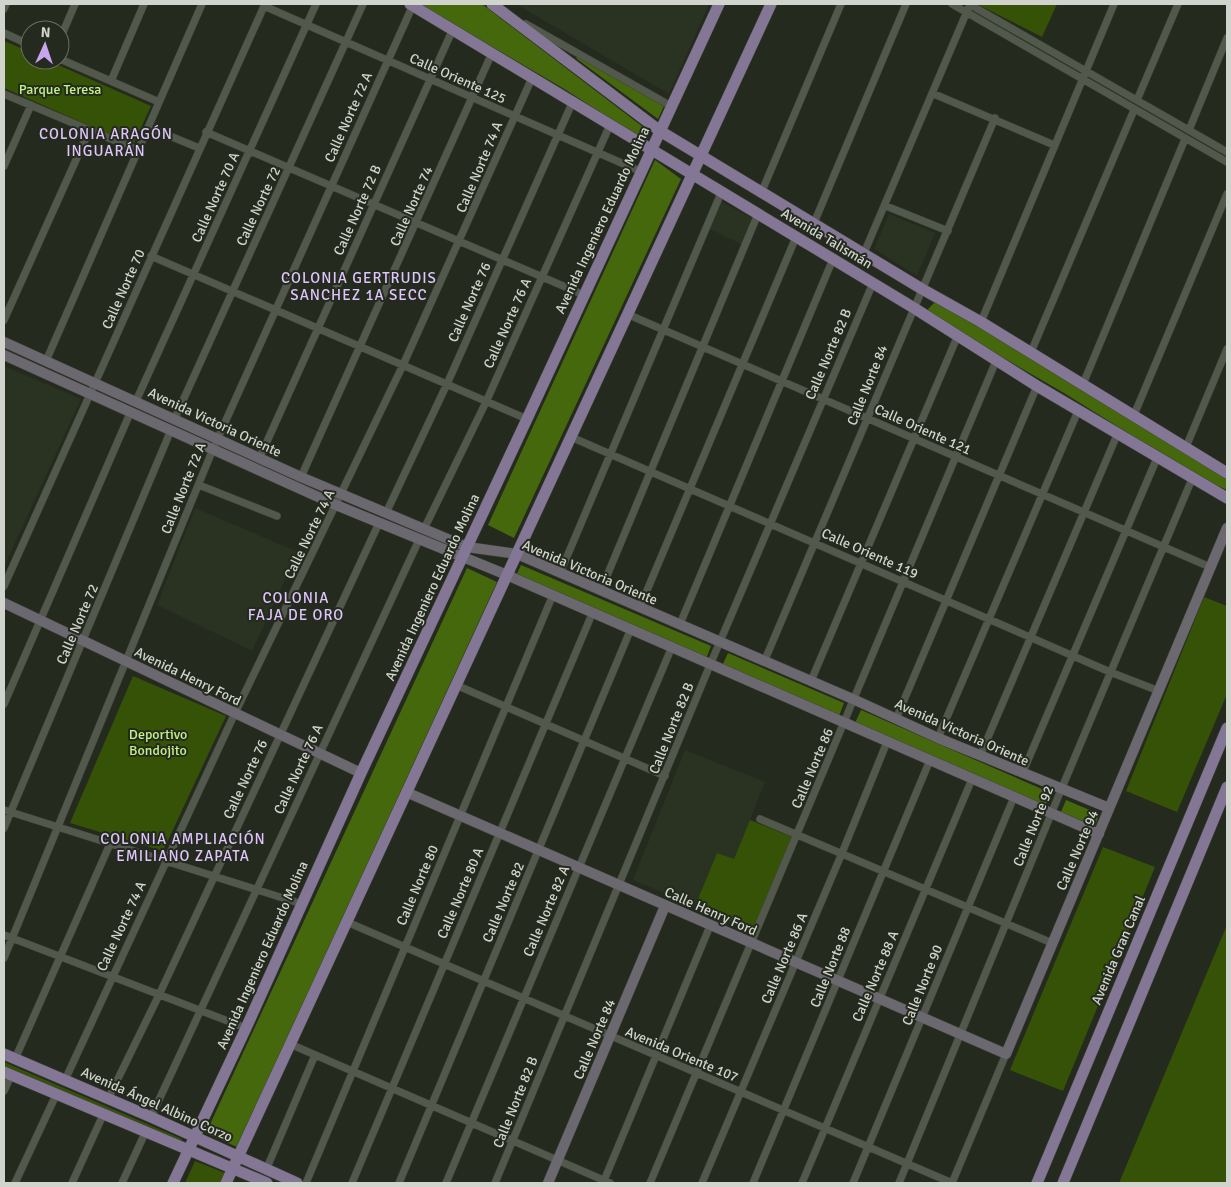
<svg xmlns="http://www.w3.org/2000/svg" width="1231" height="1187" font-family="Signika,sans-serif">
<rect width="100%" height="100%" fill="#252a1f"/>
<path fill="#2a3221" d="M516,4H709L669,94Z
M720,201L754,219L743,245L708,228Z
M889,214L935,233L917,276L874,249Z
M4,366L81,399L4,567Z
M195,508L298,552L252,651L157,605Z
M685,750L765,782L734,860L717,853L695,906L633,880Z"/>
<path fill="#365207" d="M977,4H1057L1042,37Z
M4,41L30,52V60H47L151,106L133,145L4,88Z
M1204,597L1227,606V694L1177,812L1126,791Z
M133,676L226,716L163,851L70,823Z
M750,820L792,837L754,931L695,906L717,853L734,859Z
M1103,847L1155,867L1063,1091L1010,1070Z
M1227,925V1183H1119L1216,951Z
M4,1062L182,1139L181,1144L4,1069Z
M195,1161L225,1173L221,1183H185Z"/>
<path fill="#46680d" d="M419,4H482L647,130L643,140L566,90Z
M575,53L664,106L658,119L577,59Z
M655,160L681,179L514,538L488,525Z
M934,303H940L1227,478V490L1200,478L1064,393L940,321L930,313L928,309Z
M521,565L711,646L706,659L515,578Z
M467,568L497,582L237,1147L206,1133Z
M728,653L844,703L839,716L722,666Z
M861,710L1051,793L1045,806L855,723Z
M1066,800L1099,814L1095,826L1061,812Z"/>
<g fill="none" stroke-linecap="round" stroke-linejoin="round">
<defs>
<path id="street" d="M952,4L1227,162
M969,4L1227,152
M264,6L642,172
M4,9L6,4
M526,24L671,106
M4,33L30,45
M60,39L75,4
M60,59L159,102
M111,81L144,4
M4,94L137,150
M934,94L1054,145
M1137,100L1178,4
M148,127L199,148
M1189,130L1227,38
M206,132L584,295
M4,166L31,105
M762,191L841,4
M886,206L948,231
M814,223L906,4
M864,253L968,9
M151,256L527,419
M627,314L1210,567
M4,320L89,131
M981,322L1114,4
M1031,352L1134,110
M46,361L202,4
M1083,384L1185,139
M136,401L316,4
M1134,415L1227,194
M175,418L363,4
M571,437L1110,672L1159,691
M1186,447L1227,349
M260,457L453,29
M301,477L492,53
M199,485L277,516
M386,513L447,384L573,101
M424,529L486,402L610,125
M560,573L721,193
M4,586L265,4
M601,590L758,214
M640,607L796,237
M680,624L833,259
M764,662L995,118
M811,681L958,335
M456,685L665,776
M4,704L131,411
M896,719L1037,386
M938,738L1078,411
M980,756L1117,435
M1022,774L1157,458
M4,810L302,904
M760,819L1052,943
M4,828L171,430
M347,922L952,1183
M4,935L246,1028
M4,958L213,449L413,5
M290,1044L610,1183
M15,1059L110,844
M65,1080L235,713L403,365L532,78
M4,1091L11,1076
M108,1099L159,995L379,523
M151,1117L419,540
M266,1170L315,1055
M15,1183L56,1095
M72,1183L103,1115
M122,1183L145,1133
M306,1183L552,597
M352,1183L592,614
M399,1183L630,631
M446,1183L671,649
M495,1183L710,665L873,283
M603,1183L710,926
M650,1183L996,361
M702,1183L842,853L887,742
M753,1183L930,760
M802,1183L972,779
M853,1183L1014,797
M899,1183L1061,790L1192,479
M952,1183L1006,1054"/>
<path id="secondary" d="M4,342L301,477L424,529L467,547L517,554L855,700L938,738L1109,808
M4,355L336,505L507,575L1099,834
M4,603L361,773
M406,792L1006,1054L1227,528
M548,1183L665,906"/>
<path id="primary" d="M410,4L914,308L1037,386L1227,498
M492,4L660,131L922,289L981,322L1227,473
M4,1054L151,1117L297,1183
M4,1072L267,1183
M173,1183L246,1028L361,773L527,419L719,4
M226,1183L771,4
M1037,1183L1227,728
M1063,1183L1227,787"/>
</defs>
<use href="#street" stroke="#40453b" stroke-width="8"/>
<use href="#secondary" stroke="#40453b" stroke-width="11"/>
<use href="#primary" stroke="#40453b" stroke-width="12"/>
<use href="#street" stroke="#52594c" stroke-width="7"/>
<use href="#secondary" stroke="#6b6870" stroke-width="10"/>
<use href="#primary" stroke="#847695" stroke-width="11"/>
</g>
<g text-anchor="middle" stroke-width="4" stroke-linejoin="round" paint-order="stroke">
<g font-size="14" fill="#d0d4cc" stroke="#252a1f">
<text transform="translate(458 78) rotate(24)" y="5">Calle Oriente 125</text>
<text transform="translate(348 117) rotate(-66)" y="5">Calle Norte 72 A</text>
<text transform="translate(479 167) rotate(-67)" y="5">Calle Norte 74 A</text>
<text transform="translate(215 197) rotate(-66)" y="5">Calle Norte 70 A</text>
<text transform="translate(258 206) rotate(-65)" y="5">Calle Norte 72</text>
<text transform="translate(411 206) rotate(-66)" y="5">Calle Norte 74</text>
<text transform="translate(357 210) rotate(-66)" y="5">Calle Norte 72 B</text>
<text transform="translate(602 220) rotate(-65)" y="5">Avenida Ingeniero Eduardo Molina</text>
<text transform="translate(827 238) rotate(31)" y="5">Avenida Talismán</text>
<text transform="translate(123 289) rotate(-66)" y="5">Calle Norte 70</text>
<text transform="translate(469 302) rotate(-66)" y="5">Calle Norte 76</text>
<text transform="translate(507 323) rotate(-66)" y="5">Calle Norte 76 A</text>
<text transform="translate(828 354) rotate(-67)" y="5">Calle Norte 82 B</text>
<text transform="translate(867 385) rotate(-68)" y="5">Calle Norte 84</text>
<text transform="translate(215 422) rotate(25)" y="5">Avenida Victoria Oriente</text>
<text transform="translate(923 429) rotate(24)" y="5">Calle Oriente 121</text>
<text transform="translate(183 488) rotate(-68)" y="5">Calle Norte 72 A</text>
<text transform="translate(309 534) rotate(-64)" y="5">Calle Norte 74 A</text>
<text transform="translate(870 553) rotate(24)" y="5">Calle Oriente 119</text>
<text transform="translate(590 572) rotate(23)" y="5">Avenida Victoria Oriente</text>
<text transform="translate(432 587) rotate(-65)" y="5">Avenida Ingeniero Eduardo Molina</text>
<text transform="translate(77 624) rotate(-67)" y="5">Calle Norte 72</text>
<text transform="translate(188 676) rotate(26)" y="5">Avenida Henry Ford</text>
<text transform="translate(671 728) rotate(-68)" y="5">Calle Norte 82 B</text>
<text transform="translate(962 732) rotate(24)" y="5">Avenida Victoria Oriente</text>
<text transform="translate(812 768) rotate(-67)" y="5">Calle Norte 86</text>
<text transform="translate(298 769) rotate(-65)" y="5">Calle Norte 76 A</text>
<text transform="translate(245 779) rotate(-65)" y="5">Calle Norte 76</text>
<text transform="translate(1033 826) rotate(-68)" y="5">Calle Norte 92</text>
<text transform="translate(1077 850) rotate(-67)" y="5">Calle Norte 94</text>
<text transform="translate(417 885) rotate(-67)" y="5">Calle Norte 80</text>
<text transform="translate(460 893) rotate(-67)" y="5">Calle Norte 80 A</text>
<text transform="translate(503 902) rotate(-67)" y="5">Calle Norte 82</text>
<text transform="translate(546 911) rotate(-67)" y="5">Calle Norte 82 A</text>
<text transform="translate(711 911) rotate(24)" y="5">Calle Henry Ford</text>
<text transform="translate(121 926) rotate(-65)" y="5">Calle Norte 74 A</text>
<text transform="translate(1118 950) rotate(-67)" y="5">Avenida Gran Canal</text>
<text transform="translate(262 955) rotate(-66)" y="5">Avenida Ingeniero Eduardo Molina</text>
<text transform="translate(784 958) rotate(-67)" y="5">Calle Norte 86 A</text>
<text transform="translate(830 967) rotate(-68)" y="5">Calle Norte 88</text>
<text transform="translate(875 976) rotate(-67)" y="5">Calle Norte 88 A</text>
<text transform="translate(922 985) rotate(-68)" y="5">Calle Norte 90</text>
<text transform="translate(594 1039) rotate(-67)" y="5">Calle Norte 84</text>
<text transform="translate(682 1054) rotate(23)" y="5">Avenida Oriente 107</text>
<text transform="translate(515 1102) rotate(-68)" y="5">Calle Norte 82 B</text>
<text transform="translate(157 1104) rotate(24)" y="5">Avenida Ángel Albino Corzo</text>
</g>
<g font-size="14" fill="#c1f385" stroke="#252a1f">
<text x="60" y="94">Parque Teresa</text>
<text x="158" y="739">Deportivo<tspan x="158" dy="16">Bondojito</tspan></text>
</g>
<g font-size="15" letter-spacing="1" fill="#dec5fc" stroke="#252a1f">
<text x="106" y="139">COLONIA ARAGÓN<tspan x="106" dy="17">INGUARÁN</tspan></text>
<text x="359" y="283">COLONIA GERTRUDIS<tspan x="359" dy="17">SANCHEZ 1A SECC</tspan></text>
<text x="296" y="603">COLONIA<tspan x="296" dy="17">FAJA DE ORO</tspan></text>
<text x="183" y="844">COLONIA AMPLIACIÓN<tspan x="183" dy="17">EMILIANO ZAPATA</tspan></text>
</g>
</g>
<rect width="1231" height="1187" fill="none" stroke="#d0d4cc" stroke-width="10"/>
<g transform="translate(45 45) rotate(3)"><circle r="24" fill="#252a1f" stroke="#696e64"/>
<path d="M0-4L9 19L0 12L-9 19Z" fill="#c8a5ef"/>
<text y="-8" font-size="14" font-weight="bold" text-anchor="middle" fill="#d0d4cc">N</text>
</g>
</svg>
